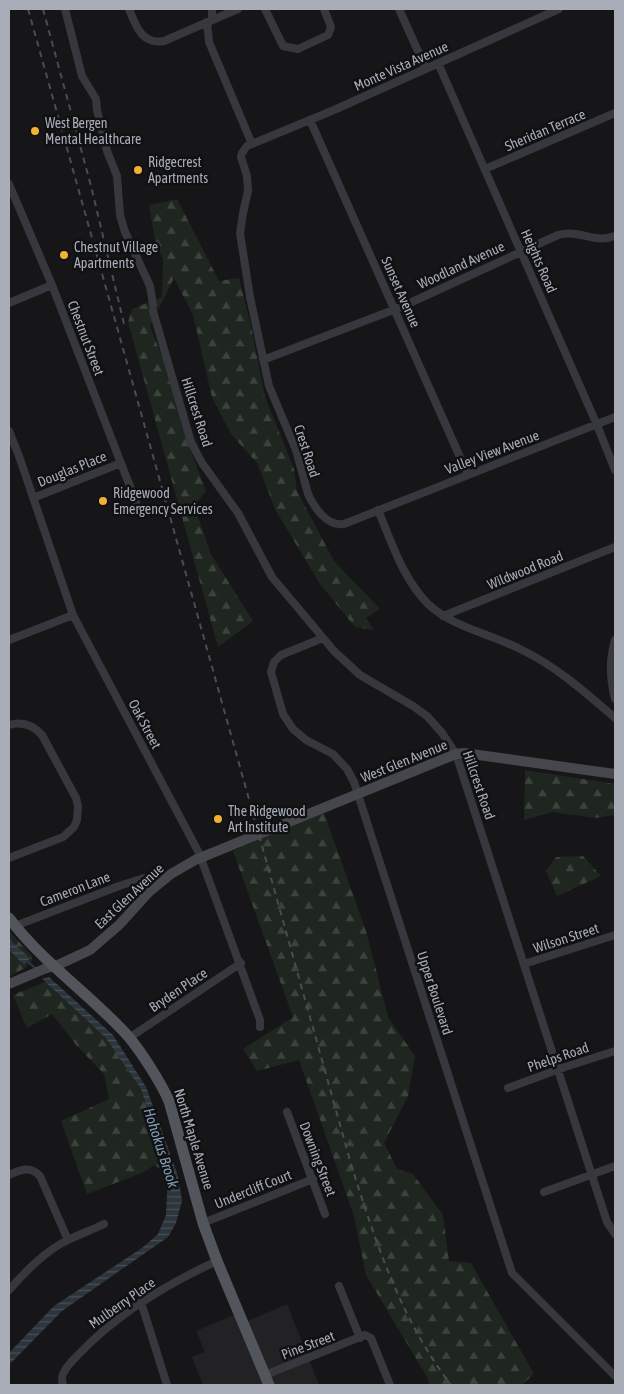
<svg xmlns="http://www.w3.org/2000/svg" width="624" height="1394" font-family="'Asap Condensed',sans-serif">
<defs>
<pattern id="forest-firs" width="22" height="20" patternUnits="userSpaceOnUse" patternTransform="scale(1.25)"><rect width="22" height="20" fill="#1e261f"/><path d="M5 1l3.5 6h-7zM16 11l3.5 6h-7z" fill="#3c433d"/></pattern>
<pattern id="water-rules" width="6" height="5" patternUnits="userSpaceOnUse" patternTransform="scale(1.25)"><rect width="6" height="5" fill="#2c353c"/><path d="M0 2.5h6" fill="none" stroke="#485056"/></pattern>
</defs>
<rect width="100%" height="100%" fill="#161618"/>
<path fill="#222225" d="M287,1304L319,1385H203L192,1357L205,1352L196,1331L234,1315L238,1325Z"/>
<path fill="url(#forest-firs)" d="M177,199L219,281L239,278L251,326L265,397L294,469L297,491L334,561L380,609L366,618L374,630L355,627L320,584L276,511L257,463L231,434L212,397L193,315L174,278L150,326L164,362L186,438L206,491L194,506L211,554L253,621L218,647L128,322L132,309L162,297L163,258L156,247L149,205Z
M525,770L615,784V815L595,818L552,812L524,820Z
M323,810L367,934L388,1017L415,1056L408,1096L384,1143L397,1169L413,1174L443,1215L449,1261L471,1263L534,1374L522,1385H430L427,1377L366,1275L354,1216L299,1060L257,1071L243,1049L293,1017L233,851Z
M583,856L601,876L557,896L546,871L556,857Z
M9,931L31,955L32,961L25,968L9,977V950L23,965L30,958L9,939Z
M45,982L105,1037L141,1089L168,1173L154,1165L144,1172L87,1194L61,1121L109,1099L104,1074L77,1046L52,1014L27,1028L13,995Z"/>
<path fill="url(#water-rules)" d="M9,939L30,958L24,965L9,950Z
M49,977L113,1035L146,1087L178,1176L182,1201L176,1223L168,1237L62,1311L9,1365V1353L54,1306L142,1248L158,1234L166,1215L168,1173L141,1089L105,1037L42,979Z"/>
<g fill="none" stroke-linecap="round" stroke-linejoin="round">
<path stroke="#2c353c" stroke-width="2" d="M27,961L35,968"/>
<path stroke="#37383d" stroke-width="8" d="M65,9L82,76L96,99L97,110L107,151L117,176L120,215L125,232L150,286L153,305
M129,9C136,26 142,45 164,41L238,9
M212,9V20
M265,9L283,46L298,49L328,35L331,27L324,9
M399,9L426,69
M559,9L334,110L247,146L242,153L241,157L247,176L248,191L243,213L240,233L250,297L269,386L296,450L308,494C314,507 327,527 344,524L615,417
M207,22L209,42L252,144
M438,63L597,425L615,470
M310,120L468,475
M485,169L615,113
M9,184L52,285L136,502
M9,303L52,285
M153,311L191,442L202,463L238,513L272,577L334,651L360,675L413,706L427,716L442,733L456,754L607,1222L615,1234
M263,360L401,307L558,235C581,229 594,244 615,236
M9,431L19,456L73,615L199,853L260,1020V1027
M33,498L121,463
M378,510C392,543 403,579 428,604C454,628 489,633 520,649C556,666 585,692 615,718
M443,616L615,547
M323,638L281,655L274,662L271,672L283,714L293,729L306,740L333,754L347,769L354,782L512,1273L615,1376
M9,640L73,615
M615,640C609,660 610,680 615,699
M9,725C22,721 33,725 42,735L76,798L78,806L77,820L74,827L63,837L9,858
M15,926L119,886L144,878
M524,964L615,935
M129,1038L241,963
M508,1088L565,1067L615,1051
M287,1112L325,1214
M9,1175C20,1170 30,1165 40,1176L68,1240
M544,1192L615,1166
M203,1223L313,1179
M339,1286L360,1338
M9,1290C26,1271 45,1251 68,1240C80,1234 92,1230 104,1224
M141,1302L167,1385
M265,1375L365,1335L371,1338L390,1385
M63,1385C62,1381 61,1378 63,1374C66,1366 74,1359 80,1353C118,1313 167,1284 217,1261"/>
<path stroke="#45474d" stroke-width="10" d="M9,984L44,969L60,964L90,950L119,925L149,892L171,874L195,860L456,754L464,753L615,774"/>
<path stroke="#53555c" stroke-width="11" d="M9,918C43,963 90,994 128,1036C142,1053 160,1081 169,1101L203,1223L217,1261L269,1385"/>
<path stroke="#4a4c52" stroke-width="2" stroke-dasharray="6 5" stroke-linecap="butt" d="M28,9L351,1164C375,1241 401,1320 451,1385
M43,9L91,186L125,328"/>
</g>
<g fill="#f2b134" stroke="#111113" stroke-width="2">
<circle cx="35" cy="131" r="5"/>
<circle cx="138" cy="170" r="5"/>
<circle cx="64" cy="255" r="5"/>
<circle cx="103" cy="501" r="5"/>
<circle cx="218" cy="819" r="5"/>
</g>
<g text-anchor="middle" stroke-width="5" stroke-linejoin="round" paint-order="stroke">
<g font-size="14" fill="#a8adb8" stroke="#111113">
<text transform="translate(401 66) rotate(-24)" y="5">Monte Vista Avenue</text>
<text transform="translate(545 130) rotate(-23)" y="5">Sheridan Terrace</text>
<text transform="translate(539 261) rotate(66)" y="5">Heights Road</text>
<text transform="translate(461 265) rotate(-25)" y="5">Woodland Avenue</text>
<text transform="translate(401 292) rotate(66)" y="5">Sunset Avenue</text>
<text transform="translate(86 338) rotate(69)" y="5">Chestnut Street</text>
<text transform="translate(197 412) rotate(72)" y="5">Hillcrest Road</text>
<text transform="translate(307 451) rotate(72)" y="5">Crest Road</text>
<text transform="translate(492 452) rotate(-21)" y="5">Valley View Avenue</text>
<text transform="translate(72 469) rotate(-22)" y="5">Douglas Place</text>
<text transform="translate(525 570) rotate(-22)" y="5">Wildwood Road</text>
<text transform="translate(145 724) rotate(62)" y="5">Oak Street</text>
<text transform="translate(404 761) rotate(-22)" y="5">West Glen Avenue</text>
<text transform="translate(479 785) rotate(71)" y="5">Hillcrest Road</text>
<text transform="translate(75 889) rotate(-21)" y="5">Cameron Lane</text>
<text transform="translate(129 896) rotate(-43)" y="5">East Glen Avenue</text>
<text transform="translate(566 938) rotate(-18)" y="5">Wilson Street</text>
<text transform="translate(178 990) rotate(-34)" y="5">Bryden Place</text>
<text transform="translate(435 993) rotate(72)" y="5">Upper Boulevard</text>
<text transform="translate(558 1057) rotate(-19)" y="5">Phelps Road</text>
<text transform="translate(194 1139) rotate(73)" y="5">North Maple Avenue</text>
<text transform="translate(318 1159) rotate(69)" y="5">Downing Street</text>
<text transform="translate(253 1189) rotate(-22)" y="5">Undercliff Court</text>
<text transform="translate(122 1303) rotate(-35)" y="5">Mulberry Place</text>
<text transform="translate(308 1345) rotate(-21)" y="5">Pine Street</text>
</g>
<g font-size="14" fill="#a8adb8" stroke="#111113" text-anchor="start">
<text x="45" y="128">West Bergen<tspan x="45" dy="16">Mental Healthcare</tspan></text>
<text x="148" y="167">Ridgecrest<tspan x="148" dy="16">Apartments</tspan></text>
<text x="74" y="252">Chestnut Village<tspan x="74" dy="16">Apartments</tspan></text>
<text x="113" y="498">Ridgewood<tspan x="113" dy="16">Emergency Services</tspan></text>
<text x="228" y="816">The Ridgewood<tspan x="228" dy="16">Art Institute</tspan></text>
</g>
<g font-size="15" font-style="italic" fill="#7f9bb3" stroke="#111113">
<text transform="translate(161 1148) rotate(72)" y="5">Hohokus Brook</text>
</g>
</g>
<rect width="624" height="1394" fill="none" stroke="#a8adb8" stroke-width="20"/>
</svg>
